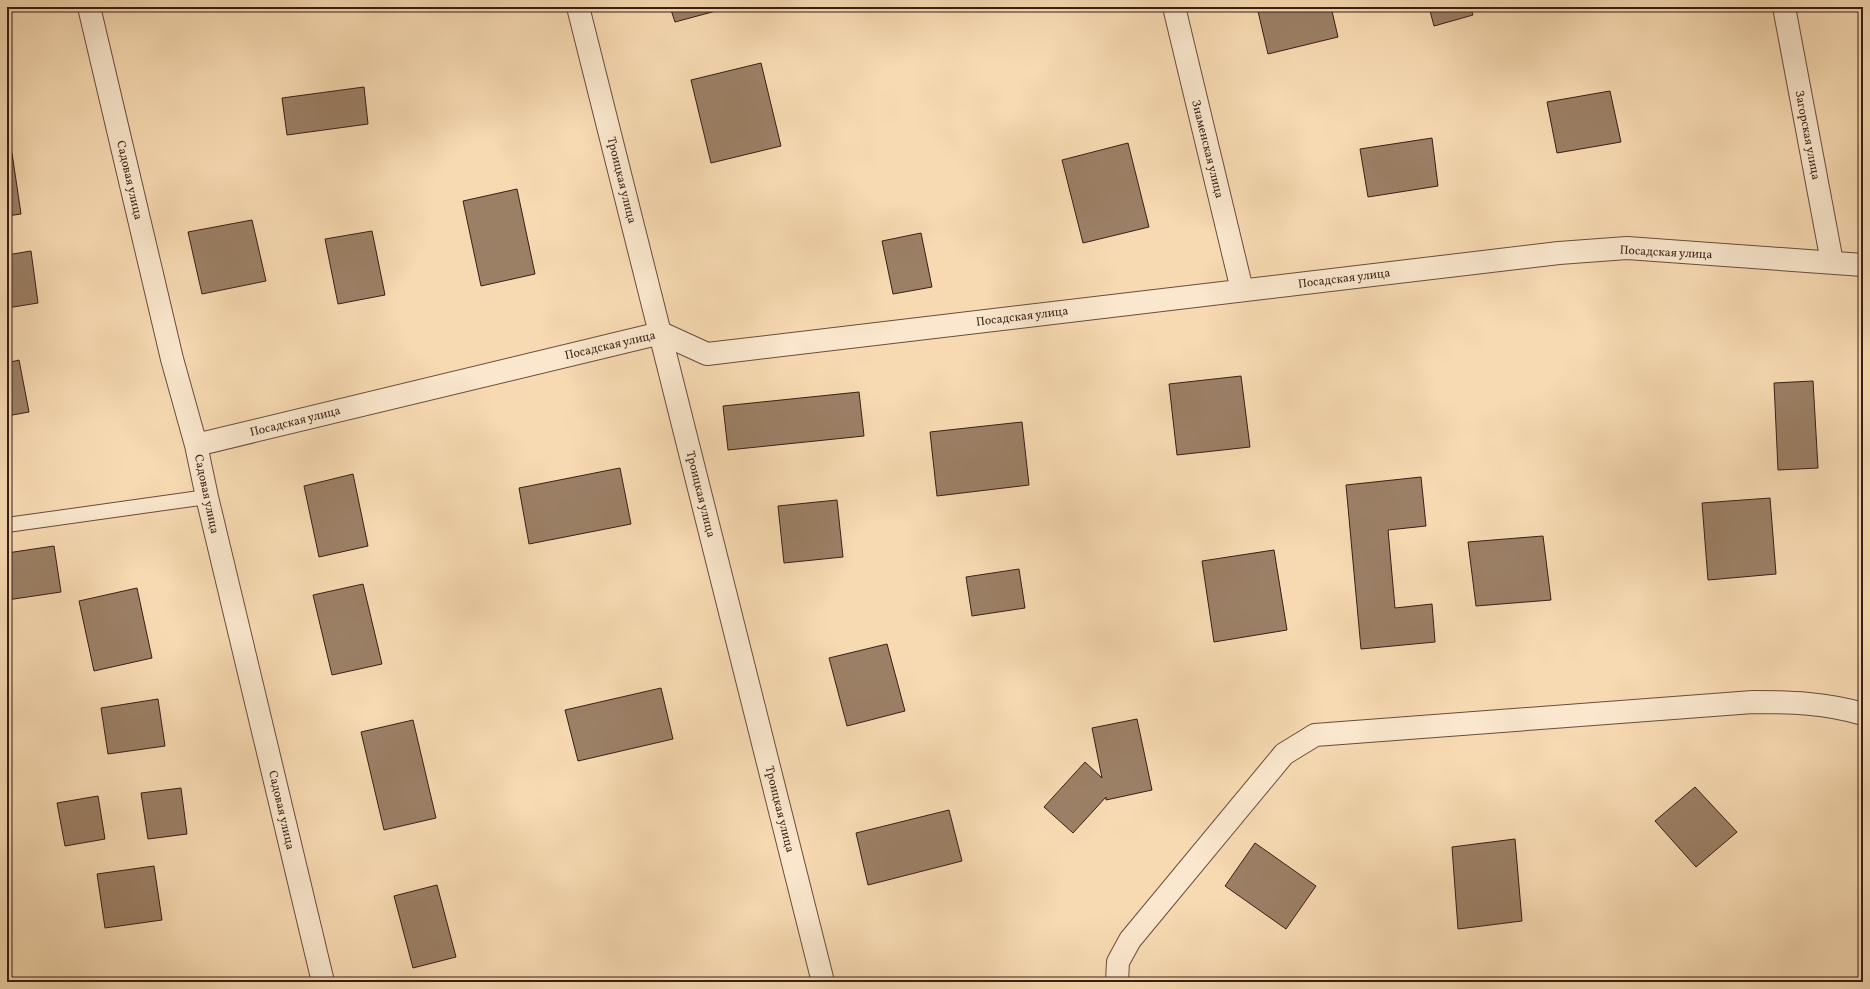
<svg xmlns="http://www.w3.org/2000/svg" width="1870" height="989" font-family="Vollkorn,serif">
<rect width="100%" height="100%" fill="#f7dab2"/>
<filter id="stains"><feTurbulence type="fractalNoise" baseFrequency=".005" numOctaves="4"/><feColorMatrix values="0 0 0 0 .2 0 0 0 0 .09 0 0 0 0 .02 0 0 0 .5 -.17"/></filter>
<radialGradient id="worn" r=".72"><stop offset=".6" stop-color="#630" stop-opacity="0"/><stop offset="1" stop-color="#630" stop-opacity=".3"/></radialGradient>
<path fill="#9c8066" stroke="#391e14" d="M670,7H727V8L675,22Z
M1257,7H1331L1338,37L1268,54Z
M1429,7H1470L1473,15L1434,26Z
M761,63L781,146L711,163L691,80Z
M364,87L368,124L287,135L282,98Z
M1610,91L1621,142L1557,153L1547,102Z
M1432,138L1438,186L1368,197L1360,149Z
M1128,143L1149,227L1083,243L1062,160Z
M12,153L21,214L7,216V154Z
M517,189L535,274L481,286L463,201Z
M252,220L266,281L202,294L188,232Z
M372,231L385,295L338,304L325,239Z
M921,233L932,287L893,294L882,241Z
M31,251L38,303L7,308V255Z
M19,360L29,412L7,416V363Z
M1241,376L1250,447L1177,455L1169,384Z
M1813,381L1818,468L1778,470L1774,383Z
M859,392L864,436L728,450L723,406Z
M1022,422L1029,485L937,496L930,432Z
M620,468L631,524L529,544L519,488Z
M353,474L368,546L319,557L304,486Z
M1421,477L1426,526L1388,530L1395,608L1432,604L1435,642L1361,649L1346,485Z
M1770,498L1776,574L1708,580L1702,503Z
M837,500L843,557L784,563L778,506Z
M1543,536L1551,600L1476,606L1468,542Z
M54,546L61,592L7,600V553Z
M1274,550L1287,630L1214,642L1202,561Z
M1019,569L1025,608L972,616L966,577Z
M363,584L382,664L332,675L313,595Z
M137,588L152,658L94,671L79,601Z
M887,644L905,711L847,726L829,658Z
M661,688L673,739L578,761L565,710Z
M158,699L165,746L108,754L101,708Z
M1137,719L1152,790L1106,800V797L1073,833L1044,807L1085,762L1102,778L1092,728Z
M413,720L436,818L384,830L361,732Z
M1695,787L1737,832L1696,867L1655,821Z
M181,788L187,834L148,839L141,793Z
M98,796L105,839L65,846L57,803Z
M949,810L962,861L868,885L856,833Z
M1515,839L1522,921L1458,929L1452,847Z
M1255,843L1316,886L1286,929L1225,886Z
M154,866L162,920L105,928L97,874Z
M437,885L456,957L413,968L394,896Z"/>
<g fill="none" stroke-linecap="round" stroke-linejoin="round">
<defs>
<path id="service" d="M7,525L207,497"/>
<path id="minor" d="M89,7L172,359L196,445L207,497L323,982
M578,7L823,982
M1174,7L1242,290
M1784,7L1832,262
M196,445L661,333L707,354L1559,253L1627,248L1863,265
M1117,982L1118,962L1130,940L1284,754L1315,735L1753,702C1791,702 1826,703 1863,714"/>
</defs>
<use href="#service" stroke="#684d3c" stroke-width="16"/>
<use href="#minor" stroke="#684d3c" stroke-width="24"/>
<use href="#service" stroke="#fae7cd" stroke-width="14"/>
<use href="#minor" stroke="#fae7cd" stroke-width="22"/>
</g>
<g text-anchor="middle" stroke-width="3.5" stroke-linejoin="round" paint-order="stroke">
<g font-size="12" fill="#391e14" stroke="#fae7cd">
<text transform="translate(1808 135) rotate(79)" y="4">Загорская улица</text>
<text transform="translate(1208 149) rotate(76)" y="4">Знаменская улица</text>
<text transform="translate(130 180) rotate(77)" y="4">Садовая улица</text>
<text transform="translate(622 180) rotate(76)" y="4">Троицкая улица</text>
<text transform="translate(1666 252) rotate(3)" y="4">Посадская улица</text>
<text transform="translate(1344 278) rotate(-7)" y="4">Посадская улица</text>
<text transform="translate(1022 316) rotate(-7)" y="4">Посадская улица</text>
<text transform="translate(610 345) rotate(-13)" y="4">Посадская улица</text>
<text transform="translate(295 421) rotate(-14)" y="4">Посадская улица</text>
<text transform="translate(207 494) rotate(78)" y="4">Садовая улица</text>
<text transform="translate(701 494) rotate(76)" y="4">Троицкая улица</text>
<text transform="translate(780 809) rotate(76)" y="4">Троицкая улица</text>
<text transform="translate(282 810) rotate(77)" y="4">Садовая улица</text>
</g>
</g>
<rect width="1870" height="989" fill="none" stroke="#f7dab2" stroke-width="24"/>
<rect x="8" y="8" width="1854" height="973" fill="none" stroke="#391e14" stroke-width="2"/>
<rect x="12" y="12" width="1846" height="965" fill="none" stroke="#391e14"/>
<rect width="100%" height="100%" filter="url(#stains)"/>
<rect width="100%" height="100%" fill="url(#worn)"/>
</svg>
